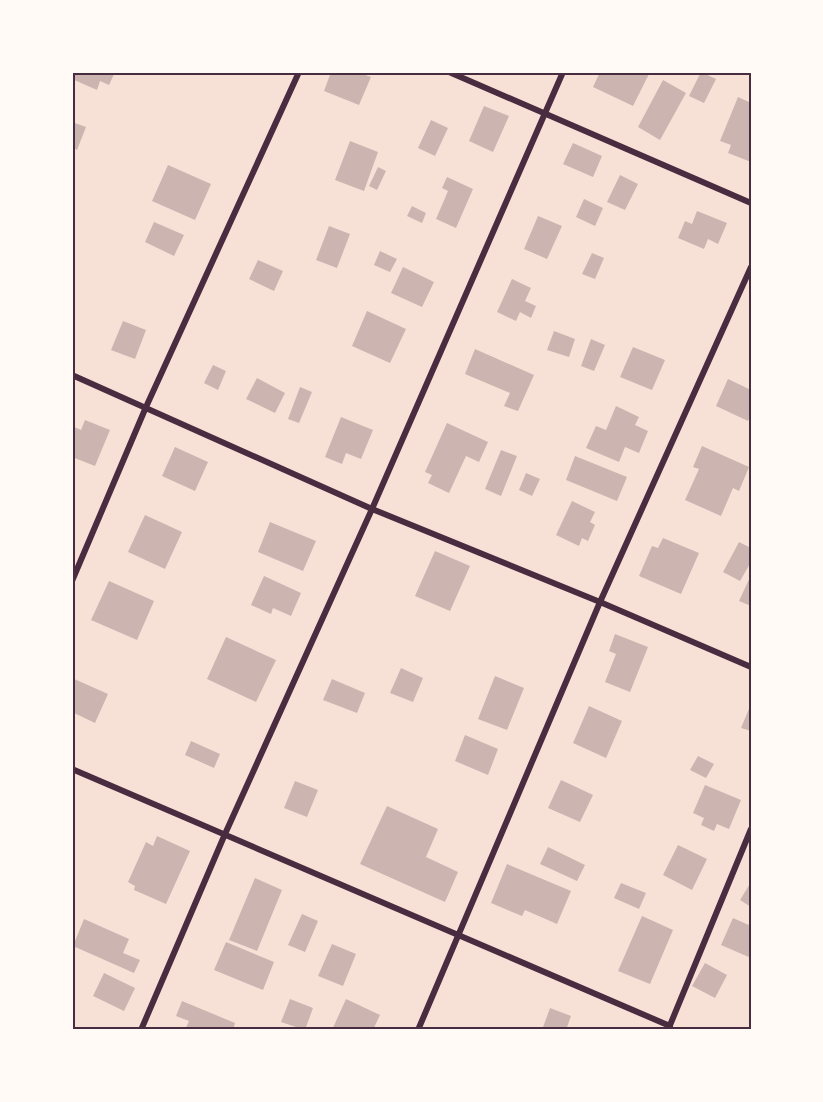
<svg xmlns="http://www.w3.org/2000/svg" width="823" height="1102" font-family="Inter,sans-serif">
<rect width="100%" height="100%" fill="#f7e1d7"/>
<path fill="#ccb4b1" d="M72,72H115L109,85L100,81L97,90L72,79Z
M331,72H357L371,77L359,105L324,91Z
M600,72H650L633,106L593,87Z
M701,72L716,79L704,103L689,96Z
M663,80L686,93L660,140L638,127Z
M738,97L751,103L749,116H751V162L728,153L731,145L720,141Z
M484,106L509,116L493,152L469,141Z
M431,120L448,128L435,156L418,148Z
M72,122L86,127L77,150L72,147Z
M350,141L378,152L364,191L335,180Z
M573,143L602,156L593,177L563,164Z
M168,165L211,184L195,220L152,201Z
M378,167L386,171L377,190L369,186Z
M620,175L638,184L625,210L607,202Z
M447,177L473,189L456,228L436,219L448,191L442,188Z
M584,199L603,208L595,226L576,217Z
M412,206L426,213L422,223L407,216Z
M697,211L727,223L718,244L708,239L704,249L678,238L685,221L692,224Z
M538,216L562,226L547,259L524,249Z
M154,222L184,235L174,256L145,242Z
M329,226L350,234L337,268L316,260Z
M380,251L397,259L390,272L374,265Z
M592,253L604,258L595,279L582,274Z
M258,260L283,271L274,291L249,279Z
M403,267L434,282L422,307L391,293Z
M512,279L531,288L525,301L536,306L531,318L520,312L516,321L497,312Z
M367,311L406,329L390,363L352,346Z
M123,321L146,330L135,359L111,350Z
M554,331L575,339L569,357L547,350Z
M591,339L605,345L594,371L581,366Z
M633,347L665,360L652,390L620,377Z
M475,349L534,375L518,411L504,406L510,393L465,374Z
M213,365L226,371L218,390L204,383Z
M257,378L285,393L275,413L246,399Z
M728,379L751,390V415L748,421L716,406Z
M300,387L312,392L299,423L288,419Z
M616,406L639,417L635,425L648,431L639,453L625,447L619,462L586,448L596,426L606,430Z
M341,417L373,430L361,459L346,453L342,464L325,457Z
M85,420L110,430L95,466L72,457V426L81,430Z
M447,423L488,442L479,462L466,456L449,493L428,483L432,475L425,472Z
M702,446L749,467L739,491L733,488L721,516L685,500L699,469L693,467Z
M175,447L208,462L195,491L162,476Z
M501,450L517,456L501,496L485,489Z
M575,456L627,477L617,501L566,480Z
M526,473L540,479L532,496L519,490Z
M572,501L595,512L590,522L595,525L588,541L582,538L579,546L556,535Z
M145,515L182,532L165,569L128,552Z
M270,522L316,541L303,571L258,552Z
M663,538L699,553L681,594L639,576L652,546L658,548Z
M739,542L751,548V562L740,581L723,572Z
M435,551L470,566L450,611L415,596Z
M751,575V606L739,601Z
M264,576L301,593L291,616L273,608L271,614L251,605Z
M109,581L154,601L137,640L91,620Z
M615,634L648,647L630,692L605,682L616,654L609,651Z
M226,637L276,660L256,702L207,679Z
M401,668L423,678L413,702L390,693Z
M495,676L524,688L507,730L478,719Z
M72,678L108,694L95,723L72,712Z
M332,679L365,693L357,713L323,700Z
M751,704V731L741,728Z
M589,706L622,721L606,758L573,743Z
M465,735L498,749L488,775L455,761Z
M191,741L220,754L214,768L185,755Z
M698,756L714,764L706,778L690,770Z
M561,780L593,795L580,822L548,808Z
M295,781L318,790L307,817L284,808Z
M705,785L741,800L729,829L717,824L714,831L701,825L704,818L693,813Z
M387,806L438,829L426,857L458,872L445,902L360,864Z
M157,836L190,851L166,904L134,890L135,886L128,882L146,842L153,846Z
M678,845L707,859L692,890L663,875Z
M548,847L585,865L577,881L540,864Z
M507,864L571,891L557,924L525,910L522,916L491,903Z
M255,878L282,890L257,951L229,940Z
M751,882V907L740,900Z
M621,883L646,893L639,909L614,898Z
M302,914L318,921L305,952L288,945Z
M642,916L673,930L650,984L618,971Z
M733,918L751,926V958L721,945Z
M84,919L129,939L123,953L140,960L134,973L73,946Z
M226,942L274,962L263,990L214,970Z
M332,944L356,954L343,986L318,976Z
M705,963L727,975L715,998L692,986Z
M104,973L135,988L124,1011L93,996Z
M290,999L313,1008L305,1030L281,1022Z
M346,999L380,1015L373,1030H332Z
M182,1001L235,1023L233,1030H185L189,1021L176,1016Z
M550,1008L571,1016L566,1030H542Z"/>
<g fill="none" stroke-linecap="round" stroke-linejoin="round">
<path stroke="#4a2c40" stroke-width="6" d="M449,72L751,203
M72,375L372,509L600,602L751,667
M72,581L146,407L299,72
M72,769L670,1026
M141,1030L225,834L372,509L563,72
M418,1030L600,602L751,267
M668,1030L751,829"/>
</g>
<rect width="823" height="1102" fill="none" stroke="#fffaf5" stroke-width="147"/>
<rect x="74" y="74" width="676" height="954" fill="none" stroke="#4a2c40" stroke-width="2"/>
</svg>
